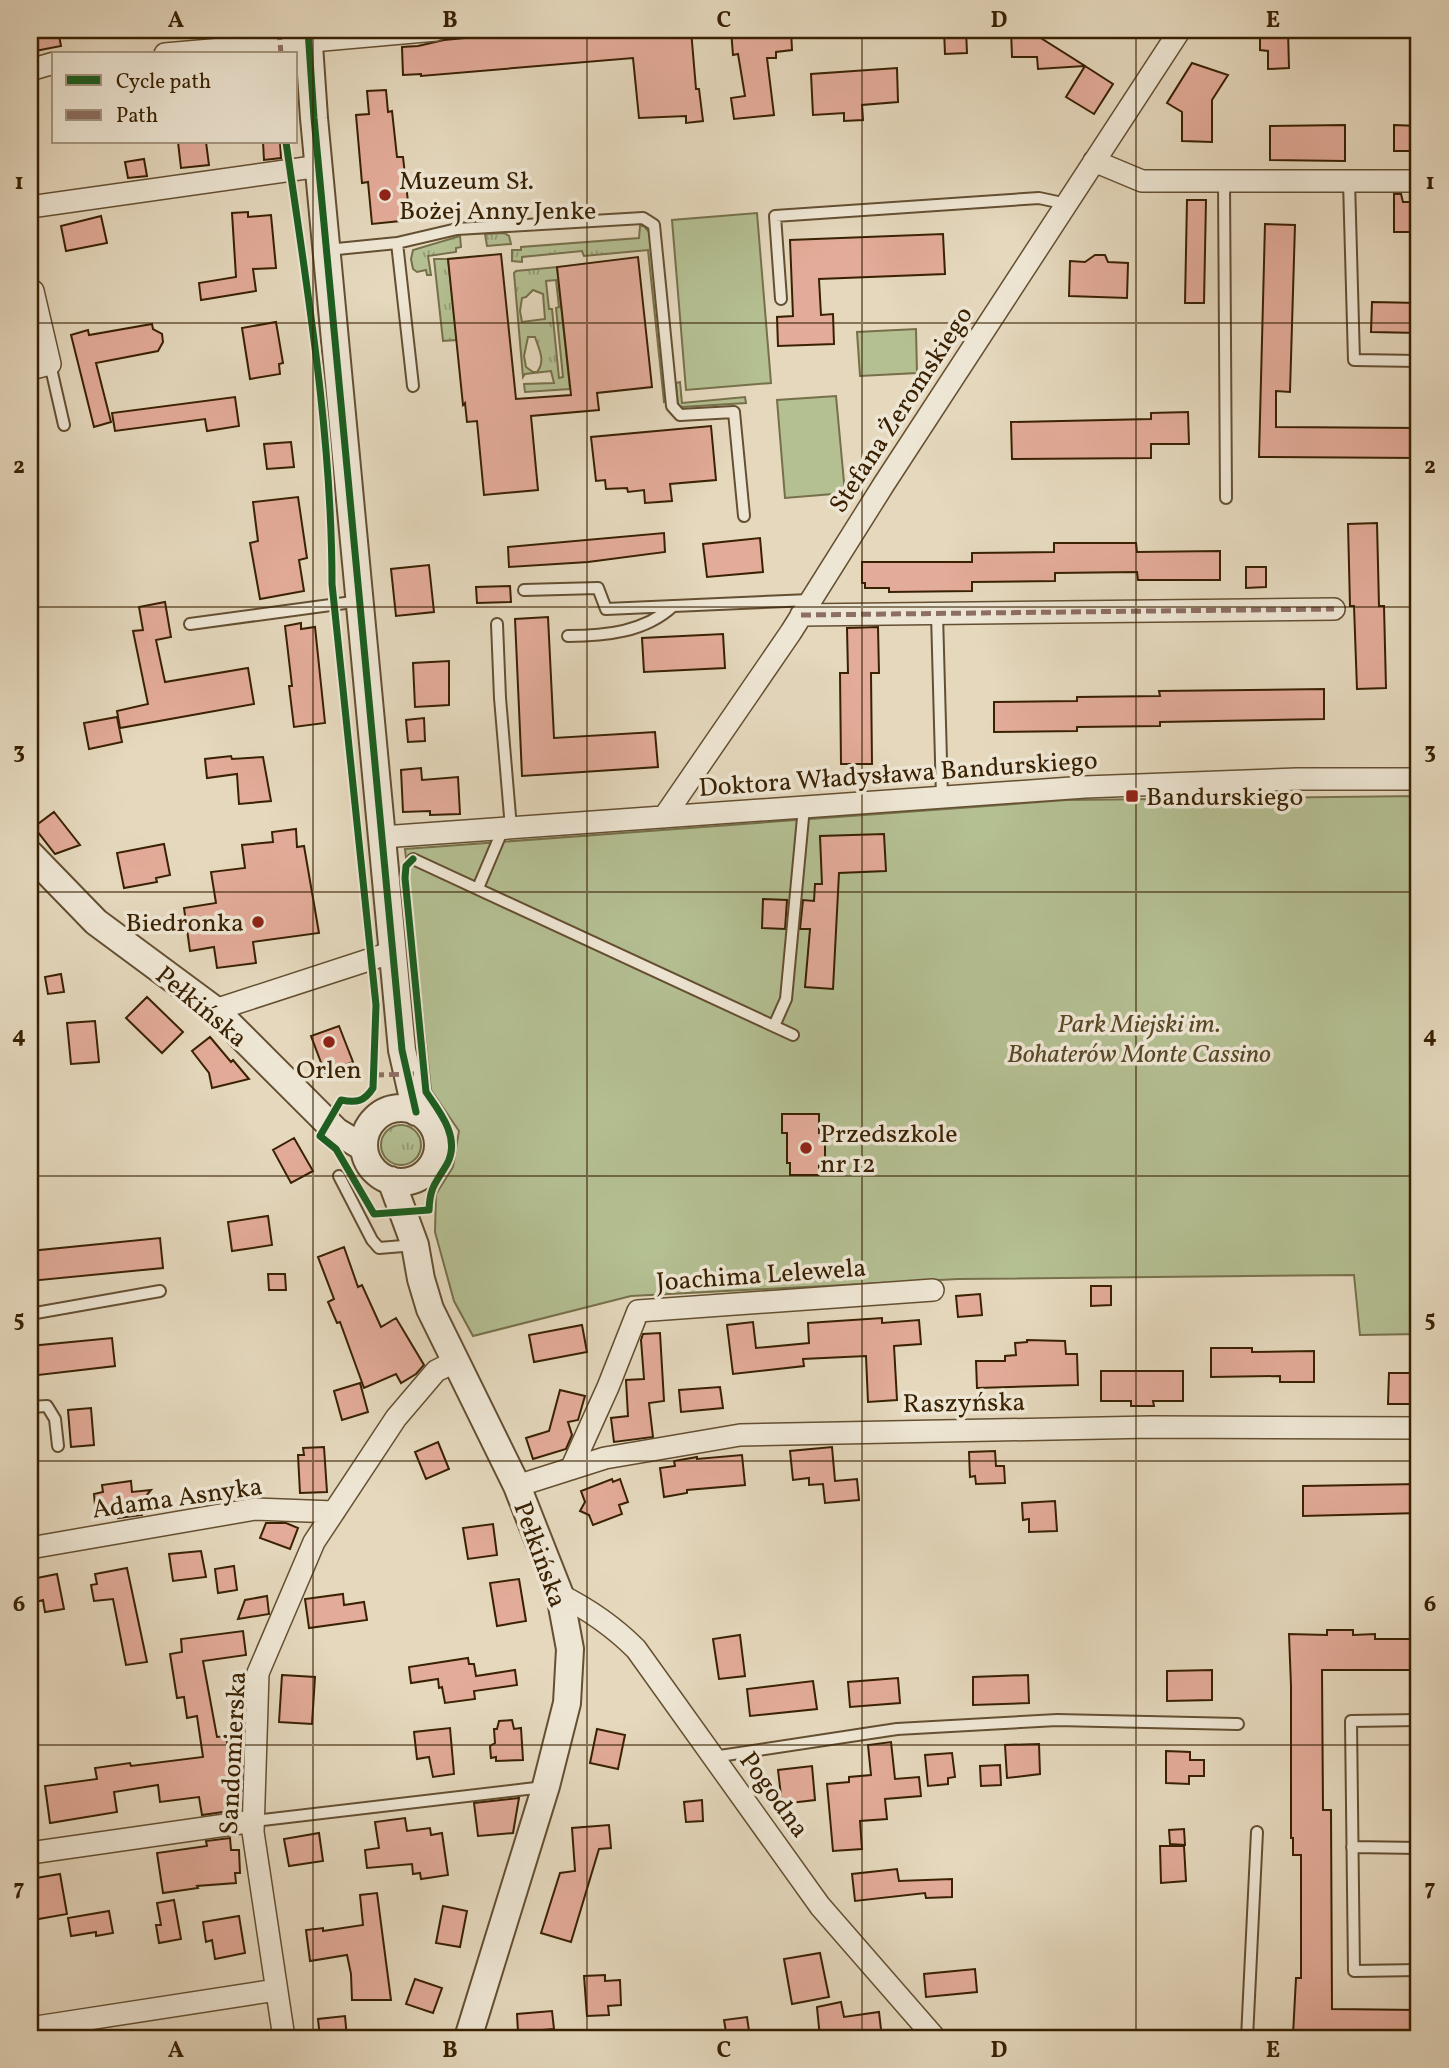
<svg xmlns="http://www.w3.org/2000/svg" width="1449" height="2068" font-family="Vollkorn,serif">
<defs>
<pattern id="grass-tufts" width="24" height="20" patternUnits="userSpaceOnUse" patternTransform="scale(1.75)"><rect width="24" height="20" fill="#b4bf92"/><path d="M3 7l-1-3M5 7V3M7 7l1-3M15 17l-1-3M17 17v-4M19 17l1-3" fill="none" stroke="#939b75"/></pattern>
</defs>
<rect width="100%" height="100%" fill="#e5d8bd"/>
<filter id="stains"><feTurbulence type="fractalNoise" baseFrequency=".00286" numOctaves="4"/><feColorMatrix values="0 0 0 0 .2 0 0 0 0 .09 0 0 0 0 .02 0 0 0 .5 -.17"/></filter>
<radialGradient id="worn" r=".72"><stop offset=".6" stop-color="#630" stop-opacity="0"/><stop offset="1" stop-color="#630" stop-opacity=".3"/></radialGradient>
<path fill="url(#grass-tufts)" stroke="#76704a" stroke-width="2" fill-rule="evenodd" d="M640,226H644L650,233L666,401L664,402L648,250L584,256L582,251L522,257V262L512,261V250H521V247L639,238Z
M504,233L509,236L511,244L487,246L485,234Z
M460,236L461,247L456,248V252L428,256L431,275H427L426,270L417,272L413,269L411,259L413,250Z
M434,259H448L457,340L443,341Z
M557,267L570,389L525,392L524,384L554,383L551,371L525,374L523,377L514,273L516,271ZM556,280L559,307L556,308L563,377L559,378L552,309H549L546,281ZM533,290L543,294L545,319L522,322L520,311L522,298L526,297ZM528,337H535C539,349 546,361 537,372H533L526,367L524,356Z
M680,382L682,403L745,397L746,403L682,407L678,405L676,383Z
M381 1145a20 20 0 1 1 40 0a20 20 0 1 1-40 0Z"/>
<path fill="#b4bf92" stroke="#76704a" stroke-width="2" d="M757,213L771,383L686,390L672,220Z
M916,329L917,373L860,376L857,332Z
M836,396L845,493L785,498L777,400Z
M1419,796V1334L1360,1335L1354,1275L958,1279L631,1296L473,1336L454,1301L435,1232L436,1194L453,1167L459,1131L431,1090L405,849L1067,800Z"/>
<path fill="#e3ab99" stroke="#392102" stroke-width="2" d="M30,30H58L61,46L30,52Z
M551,30H691L696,89H699L703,121L686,123V116L639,118L633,58L421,76V74L403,75L402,47L418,46L444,40Z
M731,30H791L792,50L776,52V58H767L774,115L734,119L731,98L745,96L738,54L733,55Z
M944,30H966L967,53L945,54Z
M1011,30H1028L1085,66L1038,69L1037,57H1012Z
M1260,30H1288L1289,68L1268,69V51L1260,50Z
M1192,63L1228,75L1212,100V142L1182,141V112L1167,103Z
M1085,66L1113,84L1094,114L1066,97Z
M897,68L898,102L862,105L863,120L844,121V113L813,115L811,74Z
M386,90L388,112L392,111L397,157H403L410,220L372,224L368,182L362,183L356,115L369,114L367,91Z
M1345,125V161L1270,160V126Z
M1394,125L1419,126V151H1394Z
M178,142H206L209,165L181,168Z
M263,142H280L281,158L264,160Z
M144,159L147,176L128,178L125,162Z
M1394,194H1401L1403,202H1419V232H1394Z
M1187,200H1206L1204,303H1185Z
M248,212V217L271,215L276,268L253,269L256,291L201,300L199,283L236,277L232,213Z
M101,216L107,243L66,251L61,226Z
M1265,224L1295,225L1290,392L1276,391V427L1419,428V458L1259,457Z
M943,234L945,274L819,279L821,315L833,314L834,344L778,346L777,317L793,316L790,240Z
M501,254L516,399L571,395L557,267L638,257L652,387L597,393L599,410L531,416L538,490L484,495L477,421L467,422L465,403L463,405L448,259Z
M1095,255H1105L1108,262L1128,263L1127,298L1069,296L1070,261L1085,262Z
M1372,302L1419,303V333L1371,332Z
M276,322L283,363L279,364L280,374L250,379L242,328Z
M152,324L153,329L162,334L163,342L158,351L96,363L111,422L94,427L71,335L88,330L89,335Z
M235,397L239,426L207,431L205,419L115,431L112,413Z
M1188,412L1189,444H1151V458L1012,459L1011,422L1151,419V413Z
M711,426L716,480L670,484L672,501L645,503L644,490L628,492L627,488L606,489L605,480L596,481L591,437Z
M291,442L294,467L267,469L264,444Z
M298,497L307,558L299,560L304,591L260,599L250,543L258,541L253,502Z
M1377,523L1379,606H1384L1386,688L1357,689L1354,606H1350L1348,524Z
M664,533L665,552L588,562L509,567L508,547Z
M760,538L763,572L707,577L703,544Z
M1054,543H1136L1137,552L1220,551V580H1138L1137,572L1055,573V581L972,582V591L889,592V588H865V583H862V562H972V553L1054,552Z
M429,565L434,612L396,616L391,569Z
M1246,567H1266V587L1246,588Z
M510,586L511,602L477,603L476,587Z
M165,602L171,637L156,640L165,682L248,668L254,704L120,728L117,711L148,704L133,631L143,630L139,607Z
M548,617L554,738L655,732L658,767L522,776L515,619Z
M301,623V629L315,627L325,723L294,727L289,686H292L285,626Z
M878,627L879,673H871L872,764H841L840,673H848L847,628Z
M723,634L725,668L644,672L642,638Z
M449,661V705L415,707L413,663Z
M1324,689V719L1160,722V726L1077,727V731L994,732V702L1077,701V697L1160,696L1159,691Z
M117,717L122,742L89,749L84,723Z
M424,718L425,741L408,742L406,720Z
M231,756L232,759L263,757L271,801L239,804L237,774L207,778L205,759Z
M421,768L422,780L458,777L460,814L430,815V811L403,812L401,770Z
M54,812L80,845L55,854L34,827Z
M296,829L297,847L304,846L319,933L253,942L256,963L217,968L214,947L190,951L184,908L216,903L211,872L245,868L242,845L273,842L272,832Z
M884,834L886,871L839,873L833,989L805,987L810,929H800L803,900L814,901L815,884H822L820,836Z
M164,844L170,875L156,878L157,882L124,888L117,853Z
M763,899L787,900L785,929L762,928Z
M61,974L64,992L48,994L45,977Z
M147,997L183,1032L162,1053L126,1018Z
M95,1021L99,1062L71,1064L67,1023Z
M339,1026L353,1062L325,1073L311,1036Z
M210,1037L231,1062L233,1060L249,1079L212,1088L209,1073L192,1051Z
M782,1114H819V1133H825V1163H819V1175H790V1163H787V1133H782Z
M294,1138L313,1171L291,1183L273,1150Z
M268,1216L272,1245L232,1251L228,1222Z
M160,1238L163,1268L30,1281V1251Z
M344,1247L358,1287L362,1285L381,1327L396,1318L424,1365L416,1374L401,1383L396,1374L364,1388L340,1322L337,1323L328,1302L334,1299L318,1257Z
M268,1274H285L286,1290H269Z
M1091,1286H1111V1305L1091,1306Z
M980,1294L982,1315L958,1317L956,1296Z
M882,1318V1323L919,1320L921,1344L894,1346L897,1400L868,1402L866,1356L803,1359L804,1366L733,1374L727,1325L753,1322L756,1348L809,1343L808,1323Z
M582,1325L587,1352L534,1362L529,1335Z
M660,1333L664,1401L649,1403L653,1437L614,1442L611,1418L628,1416L626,1380L644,1379L641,1340L643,1334Z
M112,1338L115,1366L30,1376V1346Z
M1027,1340L1065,1341L1066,1354H1077L1078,1385L977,1388L976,1361H1005V1356L1016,1355L1015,1343L1027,1342Z
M1211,1348H1252V1352L1314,1351V1382H1280V1376L1211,1377Z
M1101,1371H1183V1401H1153L1154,1406H1131V1401H1101Z
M1389,1373H1419V1404H1388Z
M360,1383L368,1412L342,1420L334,1391Z
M720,1387L723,1408L681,1412L679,1390Z
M560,1390L585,1396L578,1420L568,1422L572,1435L566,1449L533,1459L526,1438L549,1431Z
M91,1408L94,1445L71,1447L68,1410Z
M438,1442L449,1469L426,1479L415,1452Z
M324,1447L327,1492L300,1493L298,1455H304L303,1448Z
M832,1447L835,1481L857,1479L859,1500L825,1503L823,1484L809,1485V1478L793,1480L790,1451Z
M995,1451L996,1466H1004L1005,1483L976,1484L975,1476L970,1477L969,1452Z
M742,1455L745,1485L687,1490V1493L664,1497L660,1468L675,1466L674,1461L697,1457V1459Z
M612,1479L613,1482L620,1479L628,1502L619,1505L622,1514L593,1525L589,1515L580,1511L585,1502L581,1491Z
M131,1481L132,1492L151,1490L140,1503L142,1515L118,1518V1514L96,1516L94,1494L103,1492L102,1485Z
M1419,1484V1513L1303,1516V1486Z
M1055,1501L1057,1531L1029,1532V1519L1023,1520L1022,1503Z
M266,1523H286L298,1528L290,1549L260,1538Z
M493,1524L497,1555L468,1559L463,1528Z
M201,1551L206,1577L173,1581L169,1554Z
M234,1566L237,1590L218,1593L215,1569Z
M127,1568L147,1662L126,1665L113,1599L94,1601L91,1585L97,1584L95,1574Z
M57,1574L64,1609L45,1612L43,1600L36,1602L32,1579Z
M519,1579L526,1621L497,1626L490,1583Z
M343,1594L344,1605L364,1602L367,1620L309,1628L305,1599Z
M267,1596L269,1614L238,1619L245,1600Z
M1327,1630H1353V1635L1375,1634V1639H1419V1670H1322L1323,1810H1331L1332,2009L1419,2010V2038H1331V2035H1293L1296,1978H1301V1855H1293V1838H1291V1686L1289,1634L1327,1635Z
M243,1631L246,1655L203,1661L217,1737L226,1736L237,1810L202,1815L199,1797L160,1802L158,1785L114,1792L117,1812L50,1823L45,1786L97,1779L95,1768L130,1763L131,1766L203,1757L197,1716L187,1718L184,1697L177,1698L170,1654L182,1652L181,1639Z
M740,1635L745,1676L719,1679L713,1639Z
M468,1658L469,1664H474L476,1676L515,1670L517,1685L474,1691L475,1699L445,1703L442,1687L439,1688L438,1679L411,1683L409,1667Z
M1212,1670V1700L1167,1701V1671Z
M282,1675L315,1677L312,1724L279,1722Z
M1028,1675L1029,1703L973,1705V1677Z
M898,1678L900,1703L850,1707L848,1682Z
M813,1681L817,1709L750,1716L747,1689Z
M512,1720L514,1729L521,1728L523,1760L496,1761V1757L491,1758L490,1746L495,1743L494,1729H497L499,1721Z
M450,1728L454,1774L433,1777L429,1757L417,1759L414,1732Z
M597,1729L625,1735L618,1769L590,1763Z
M891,1742L895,1779L919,1777L921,1796L885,1799L887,1819L860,1821L862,1849L833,1851L827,1784L849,1782V1777L871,1775L868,1745Z
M1039,1744L1040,1774L1007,1778L1005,1745Z
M1166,1751L1190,1752V1760H1204V1776H1189V1784L1166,1783Z
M952,1753L955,1777L948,1778V1784L928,1786L925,1755Z
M1000,1765L1001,1785L981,1786L980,1766Z
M812,1766L815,1800L782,1804L778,1770Z
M519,1798L513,1833L478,1836L474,1803Z
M702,1800L703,1821L686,1822L684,1802Z
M405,1818L407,1831L430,1828L431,1835L442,1833L448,1875L421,1879L420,1873L413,1874L412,1864L367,1868L365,1850L379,1848L375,1822Z
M609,1825L611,1848L599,1849L571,1942L541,1933L560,1873L575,1871L572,1828Z
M1184,1829L1185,1845L1170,1844L1169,1830Z
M319,1833L323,1861L289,1866L284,1839Z
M230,1838L231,1850H239L240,1873H235L236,1883L197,1886L198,1888L163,1893L157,1853L207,1846L206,1841Z
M1160,1846H1184L1186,1881L1161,1883Z
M897,1869L899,1881L952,1879V1897L926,1898L925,1893L855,1901L852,1874Z
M60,1874L67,1914L33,1920L30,1879Z
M377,1893L391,2000H352L351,1974L347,1955L310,1961L306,1930L323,1928V1931L363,1925L360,1895Z
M174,1900L181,1939L159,1943L156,1925H161L157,1903Z
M443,1906L467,1911L460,1947L436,1943Z
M109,1911L113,1933L96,1936V1932L71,1936L68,1918Z
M239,1916L245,1953L215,1959L212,1940L206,1942L203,1922Z
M820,1953L829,1997L792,2004L784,1959Z
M975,1969L977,1992L926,1997L924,1974Z
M605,1975V1981L620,1980L621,2005L608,2006L609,2015L587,2016L584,1976Z
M415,1979L442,1988L433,2013L406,2004Z
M841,2002L844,2017L879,2012L882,2038H851V2036L820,2038L817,2007Z
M552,2011L554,2029L518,2032L517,2014Z
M345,2016L347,2038H320L318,2019Z
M747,2017L750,2038H727L724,2020Z"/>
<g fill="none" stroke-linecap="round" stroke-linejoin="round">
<defs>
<path id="service" d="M1224,181L1226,498
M1349,181L1354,360L1419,361
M397,243L413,386
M327,250L397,243L457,229L643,218L654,225L672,406L680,415L734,412L744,516
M781,299L775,216L1039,198L1067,204
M50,364L64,425
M524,590L598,588L606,609L810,600
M937,614L942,797
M190,624L360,601
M497,624L500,698L511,828
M568,636C605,636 645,632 673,606
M413,859L793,1035
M478,888L503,829
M774,1026L786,999L804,807
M339,1176L372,1240L379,1248L415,1245
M30,1314L160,1291
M30,1407L47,1406L55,1419L58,1446
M1419,1720L1351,1721L1354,1971L1419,1970
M713,1757L897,1729L1057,1720L1238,1724
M254,1821L544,1787
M1352,1847L1419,1848
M1247,2038L1257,1832"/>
<path id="minor" d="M165,54L436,30
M30,70L54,63
M1094,161L1142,181H1419
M30,207L320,166
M30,369L50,364L33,291
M801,615L1334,609
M664,817L791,632L884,484L1180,30
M382,837L1085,787L1297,779H1419
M215,1010L393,952
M571,1469L608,1387L638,1311L933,1290
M517,1486L605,1458L740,1435L1151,1427L1419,1428
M30,1548L255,1509L334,1512
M560,1595C590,1610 613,1626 636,1649L820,1906L935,2038
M30,1853L254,1821
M30,2028L276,1990
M284,2038L253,1832L258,1673L314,1542L396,1418L436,1371L456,1361"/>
<path id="tertiary" d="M308,30L314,118L402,1050L416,1112
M30,854L96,922L215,1010L336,1131L364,1148
M364 1145a37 37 0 1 1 74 0a37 37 0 1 1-74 0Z
M391,1180L415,1245L421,1279L430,1309L517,1486L560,1595L570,1649L567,1703L546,1786L468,2038"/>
</defs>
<use href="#service" stroke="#644f31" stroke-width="14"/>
<use href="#minor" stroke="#644f31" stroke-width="24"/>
<use href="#tertiary" stroke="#644f31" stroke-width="30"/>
<use href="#service" stroke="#eee6d4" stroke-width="10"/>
<use href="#minor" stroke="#eee6d4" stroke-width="21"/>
<use href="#tertiary" stroke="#eee6d4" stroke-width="26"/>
<path stroke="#8d6e63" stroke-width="5" stroke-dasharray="10 5" stroke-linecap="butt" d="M279,30L281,54
M801,615L1334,609
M374,1075L414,1074"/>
<defs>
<path id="cycleway" d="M308,30L314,118L402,1050L416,1112
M286,142C307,288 332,436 332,584L376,1005L373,1088C364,1102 356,1103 341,1100L320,1136L336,1149L374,1214L429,1210C430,1186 436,1183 447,1164C461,1138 440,1112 426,1092L405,878L406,866L413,859"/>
</defs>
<use href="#cycleway" stroke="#eee6d4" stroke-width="11"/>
<use href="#cycleway" stroke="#1b5e20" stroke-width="7"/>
</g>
<path fill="none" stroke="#392102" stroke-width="2" stroke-opacity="0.55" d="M313,30V2038M587,30V2038M862,30V2038M1136,30V2038M30,323H1419M30,607H1419M30,892H1419M30,1176H1419M30,1461H1419M30,1745H1419"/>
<g fill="#8f2418" stroke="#eee6d4" stroke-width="2.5">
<circle cx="385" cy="195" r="7"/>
<rect x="1125" y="789" width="14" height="14" rx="3.5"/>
<circle cx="258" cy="922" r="7"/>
<circle cx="329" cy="1042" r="7"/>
<circle cx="806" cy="1148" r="7"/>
</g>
<g text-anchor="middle" stroke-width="7" stroke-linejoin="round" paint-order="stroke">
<g font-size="26" fill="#392102" stroke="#eee6d4" text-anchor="start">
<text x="399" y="189">Muzeum Sł.<tspan x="399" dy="30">Bożej Anny Jenke</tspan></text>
<text x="1146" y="805">Bandurskiego</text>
<text x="244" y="931" text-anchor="end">Biedronka</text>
<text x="329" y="1078" text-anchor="middle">Orlen</text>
<text x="820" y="1142">Przedszkole<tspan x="820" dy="30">nr 12</tspan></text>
</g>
<g font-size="26" fill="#392102" stroke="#eee6d4">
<text transform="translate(900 409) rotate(-57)" y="9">Stefana Żeromskiego</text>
<text transform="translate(898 773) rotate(-4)" y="9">Doktora Władysława Bandurskiego</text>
<text transform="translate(202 1006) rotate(40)" y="9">Pełkińska</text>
<text transform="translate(761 1274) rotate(-4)" y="9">Joachima Lelewela</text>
<text transform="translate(964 1402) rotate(-1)" y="9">Raszyńska</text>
<text transform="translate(177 1497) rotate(-8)" y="9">Adama Asnyka</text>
<text transform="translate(541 1554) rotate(70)" y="9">Pełkińska</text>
<text transform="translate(232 1753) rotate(-87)" y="9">Sandomierska</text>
<text transform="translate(775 1794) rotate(54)" y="9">Pogodna</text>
</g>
<g font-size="26" font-style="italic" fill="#584826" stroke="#eee6d4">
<text x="1139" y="1032">Park Miejski im.<tspan x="1139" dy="30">Bohaterów Monte Cassino</tspan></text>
</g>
</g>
<rect width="1449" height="2068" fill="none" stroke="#e5d8bd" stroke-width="77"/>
<rect x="52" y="52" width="245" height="91" fill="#eee6d4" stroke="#a69780" stroke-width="2"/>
<rect x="66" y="75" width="35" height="10" fill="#1b5e20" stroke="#a69780" stroke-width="2"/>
<text x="116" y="88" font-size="21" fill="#392102">Cycle path</text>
<rect x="66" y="110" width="35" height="10" fill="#8d6e63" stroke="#a69780" stroke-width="2"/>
<text x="116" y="122" font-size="21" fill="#392102">Path</text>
<rect x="38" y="38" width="1372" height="1992" fill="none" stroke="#392102" stroke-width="2.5"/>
<g font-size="23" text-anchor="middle" font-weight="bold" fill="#392102">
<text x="176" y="27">A</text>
<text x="450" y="27">B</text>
<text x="724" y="27">C</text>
<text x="999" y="27">D</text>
<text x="1273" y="27">E</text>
<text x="19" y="189">1</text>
<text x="1430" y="189">1</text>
<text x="19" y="473">2</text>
<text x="1430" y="473">2</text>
<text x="19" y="758">3</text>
<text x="1430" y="758">3</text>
<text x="19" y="1042">4</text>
<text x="1430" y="1042">4</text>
<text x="19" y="1326">5</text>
<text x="1430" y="1326">5</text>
<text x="19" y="1611">6</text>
<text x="1430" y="1611">6</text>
<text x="19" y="1895">7</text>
<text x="1430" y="1895">7</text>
<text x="176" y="2057">A</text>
<text x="450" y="2057">B</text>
<text x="724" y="2057">C</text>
<text x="999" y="2057">D</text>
<text x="1273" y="2057">E</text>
</g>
<rect width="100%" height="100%" filter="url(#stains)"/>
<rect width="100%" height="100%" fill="url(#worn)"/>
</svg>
